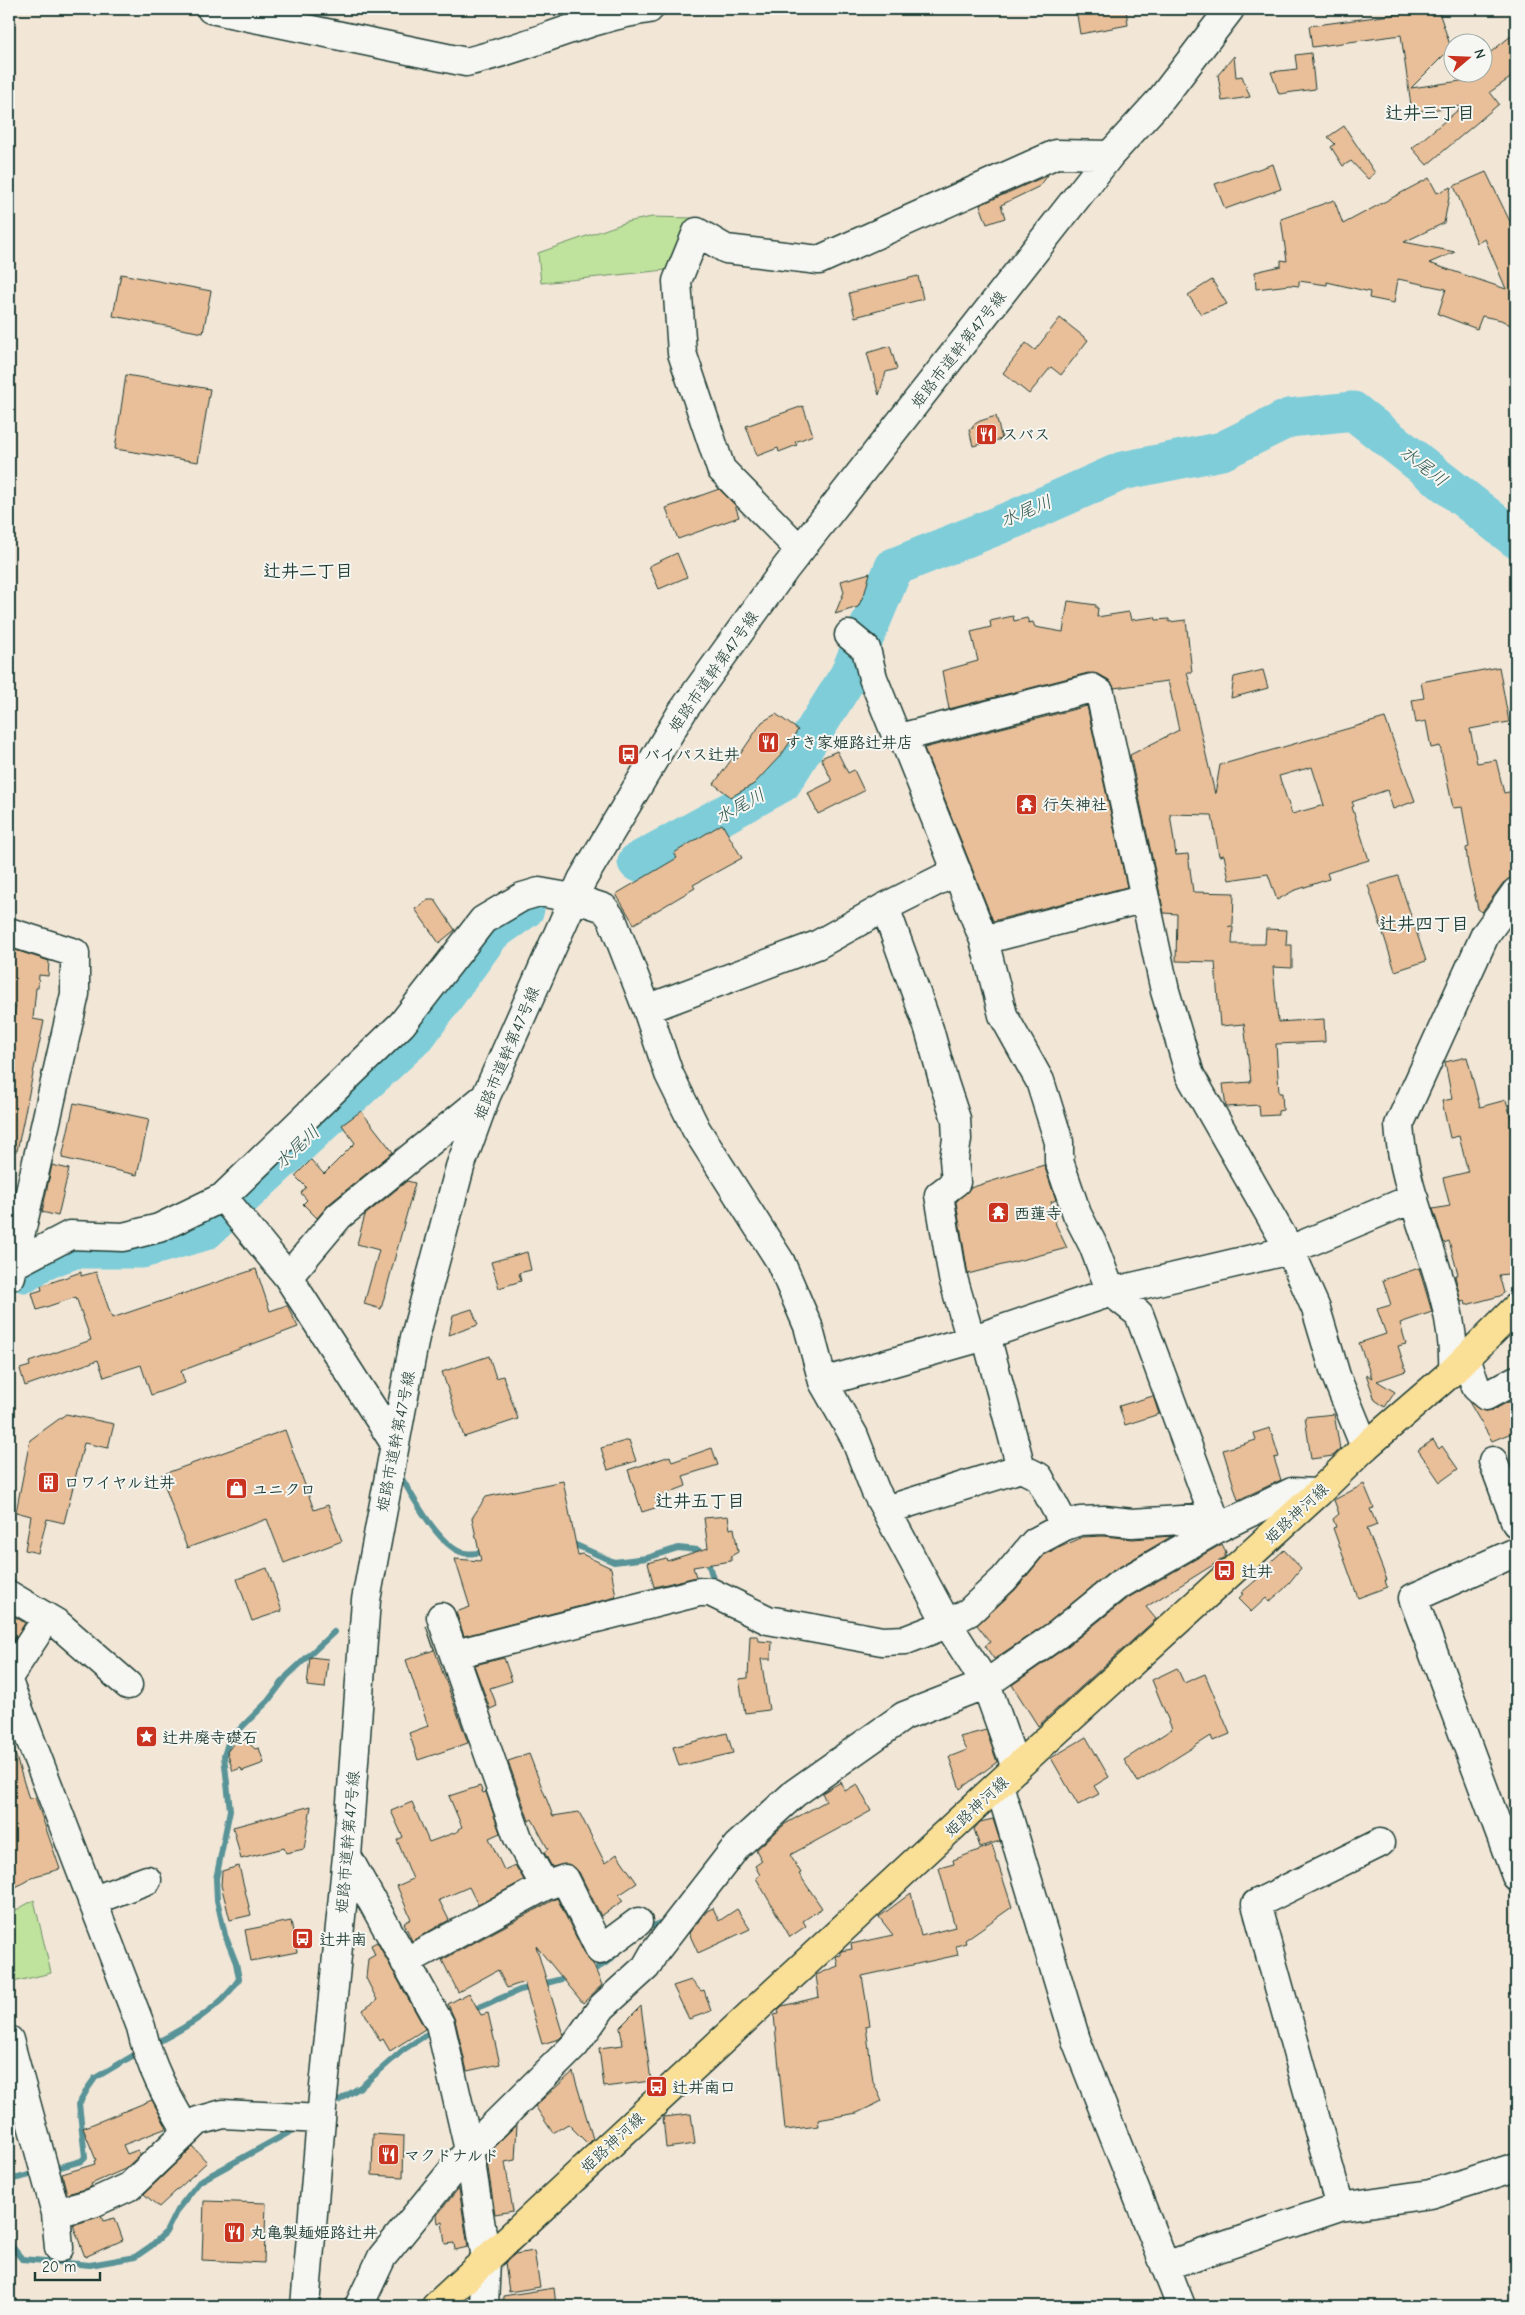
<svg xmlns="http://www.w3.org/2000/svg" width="1525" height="2315" font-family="'Comic Neue','Klee One',sans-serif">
<rect width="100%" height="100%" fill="#f2e6d7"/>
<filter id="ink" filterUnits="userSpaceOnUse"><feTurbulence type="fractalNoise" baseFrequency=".02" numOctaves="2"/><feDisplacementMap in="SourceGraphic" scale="10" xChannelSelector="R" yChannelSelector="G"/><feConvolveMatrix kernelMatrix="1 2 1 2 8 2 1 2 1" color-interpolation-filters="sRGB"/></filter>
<g filter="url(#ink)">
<path fill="#bfe29c" stroke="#6f9068" d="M652,217L692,218L691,231L675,269L541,283L538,253L627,222Z
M34,1900L51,1973L9,1983V1914Z"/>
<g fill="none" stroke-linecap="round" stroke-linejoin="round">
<path stroke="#589397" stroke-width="6" d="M398,1472C411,1493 439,1548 464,1553C471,1555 481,1552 487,1551
M569,1542L614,1562L647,1558L678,1548L698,1550L708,1562L714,1582L719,1584
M643,1930L667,1920
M589,1971C601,1968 610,1961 619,1951
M470,2011L520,1990L569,1977
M152,2045C183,2029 220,2009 239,1979L236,1963L225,1935L217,1900L216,1879L230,1810L224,1756L229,1740L268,1701L287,1676L334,1632
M330,2106L362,2086L403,2050L435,2029
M50,2170L81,2161L85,2157L79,2104L88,2088L95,2078L141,2051
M9,2180L38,2173
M9,2243L22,2259L90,2265L135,2257L151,2246L166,2232L177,2210L200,2181L297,2128"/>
<path stroke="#7ecdd9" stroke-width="39" d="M637,862L782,783L849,675L894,567L1014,519L1122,471L1222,451L1289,418L1353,411L1516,539
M25,1273L42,1261L75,1249H142L205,1231L417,1035L491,933L525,909"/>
</g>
<path fill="#e9bf99" stroke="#1f3d34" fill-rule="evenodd" d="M1076,9H1126L1128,25L1080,34Z
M1438,9L1451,48L1411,88L1482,78V59L1516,32V74L1490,92L1499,104L1427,165L1412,148L1463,106L1412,112L1401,35L1312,47L1309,26L1413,12V14Z
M1311,53L1315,89L1279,94L1271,72L1297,69L1295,55Z
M1234,56L1236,77L1242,76L1250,97L1222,101L1218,75Z
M1344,126L1375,173L1368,179L1351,161L1343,166L1331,147L1335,144L1328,137Z
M1273,164L1281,189L1225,209L1215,184Z
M1486,172L1516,234V328L1501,320L1482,316L1477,329L1438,314L1446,289L1398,279L1394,303L1369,298L1370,292L1327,282V285L1299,281V286L1290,285L1256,289L1255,272L1281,266V260L1287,261L1281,219L1334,200L1343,224L1429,178L1437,193L1451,187L1444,223L1404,242L1455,252L1429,263L1506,289L1485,239L1477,243L1454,186Z
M1048,175L1040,186L1001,205L1005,218L987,224L980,205Z
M121,274L211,291L203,333L113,316Z
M918,276L923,299L855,317L849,293Z
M1212,280L1227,304L1201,314L1188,295Z
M1060,318L1088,340L1061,375L1051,367L1029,394L1003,373L1026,343L1035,350Z
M890,346L897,369L886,372L879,395L867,353Z
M126,375L210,389L198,462L115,449Z
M803,406L813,435L795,442L797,445L779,452L778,448L757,456L746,426Z
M996,416L1002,439L973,446L969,429L973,428V425L980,421Z
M719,489L735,505L739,517L678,539L666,508Z
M677,553L687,577L659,589L649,566Z
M870,573L865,592L858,607L835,614L844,592L841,581Z
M1068,601L1096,605V608H1098L1097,617L1129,612L1131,620L1155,617L1156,620L1169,619V622L1186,620L1192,672H1187L1215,794L1220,765L1385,718L1415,801L1393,809L1387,790L1352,802L1354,806L1352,807L1369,860L1327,873L1329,879L1293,891L1277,900L1268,874L1229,880L1224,855L1219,856L1212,815L1170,814L1176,855L1188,854L1193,892L1234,893L1233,925L1228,927H1233L1232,944H1265L1266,929L1287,930L1286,945H1292V968L1273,967L1278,1022L1324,1019L1325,1042L1276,1044L1279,1093H1282L1283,1110L1278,1111V1115L1260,1116L1259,1105L1226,1107L1223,1084L1251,1082L1244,1024L1220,1026L1215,962L1176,961L1177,914L1164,913L1130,755L1179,730L1168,681L1114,688L1109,680L1100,675L1088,673L949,709L942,671L978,661L971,632L991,627L990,621L1013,616L1014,621L1027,618L1029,623L1033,622L1035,627L1063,632ZM1312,767L1324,805L1292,814L1279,776Z
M1499,667L1509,722L1470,729L1477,763L1496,760L1504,793L1514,791L1516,802V861L1511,862L1514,877L1503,883L1482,912L1478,909L1468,865L1466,848L1469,847L1462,807L1453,808L1440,746L1431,748L1426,721L1416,723L1412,700L1424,698L1421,682Z
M1263,670L1268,688L1231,698L1234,677Z
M1087,706L1127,887L993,921L924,748Z
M776,714L798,730L782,754L754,784L731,797L714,784L734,756L737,759L762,722Z
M837,751L848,773L854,770L864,791L818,814L808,793L832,781L821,758Z
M722,824L742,858L693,885L695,888L634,924L616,894L677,858L674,853Z
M1398,876L1426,961L1395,971L1368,885Z
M428,900H435L455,930L439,943L415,909Z
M9,948L49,961L48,976L39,975L38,988H36L33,1019L44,1021L17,1151L9,1150V1060L13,1038H10L16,1005L9,1004Z
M1467,1057L1480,1107L1506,1100L1516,1137V1273L1499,1275L1504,1293L1500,1296L1466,1305L1465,1301L1461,1302L1455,1276L1458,1274L1449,1241L1444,1243L1433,1209L1450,1206L1443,1178L1468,1172L1459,1136L1450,1138L1442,1101L1452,1099L1445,1062Z
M74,1103L149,1119L137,1175L62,1158Z
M361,1111L393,1152L329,1204L317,1218L303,1204L307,1200L301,1193L306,1187L295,1176L311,1160L324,1174L355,1143L342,1125Z
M52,1165L69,1169L58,1216L42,1212Z
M1044,1165L1056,1200L1051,1202L1056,1225L1067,1248L968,1274L956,1202L970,1188Z
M407,1181L415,1183L381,1309L364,1304L379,1250L357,1244L365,1215Z
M527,1252L531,1270L519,1273L521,1281L499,1288L491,1262Z
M1419,1268L1432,1312L1400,1323L1406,1344L1398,1346L1406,1371L1377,1381L1395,1392L1385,1407L1375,1400L1366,1374L1372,1378L1359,1343L1386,1334L1377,1309L1391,1305L1383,1280Z
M256,1269L270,1311L287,1305L298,1327L181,1371L185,1383L151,1395L141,1365L104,1377L98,1360L25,1386L20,1369L30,1366L29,1362L91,1340L76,1297L37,1310L32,1293L42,1290L41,1286L81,1272V1276L96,1272L112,1318Z
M472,1309L478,1325L449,1335L453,1315Z
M489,1356L496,1378L503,1376L518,1419L464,1437L442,1372Z
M1153,1396L1159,1414L1125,1425L1119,1406Z
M1516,1398V1431L1492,1441L1469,1402L1485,1411L1493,1410Z
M66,1414L114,1424L108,1448L84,1443L64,1523L47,1519L38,1553L25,1550L31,1516L16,1512L30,1440Z
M1334,1414L1340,1449L1333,1456L1311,1459L1305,1417Z
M1270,1428L1279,1457L1274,1458L1281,1480L1238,1500L1223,1450L1256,1440L1254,1433Z
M285,1430L314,1510L328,1505L342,1541L284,1563L267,1519L187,1548L161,1475Z
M629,1440L636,1461L608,1470L601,1448Z
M1433,1440L1439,1449L1442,1446L1458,1469L1440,1482L1418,1450Z
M712,1448L718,1465L683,1476L686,1486L655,1498L658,1507L642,1512L628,1470L670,1456L672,1462Z
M563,1481L578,1555L582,1554L611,1568L616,1597L464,1636L456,1612L470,1607L455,1559L481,1561L472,1518L486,1497Z
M1364,1484L1374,1508L1370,1509L1377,1525L1367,1529L1387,1580H1385L1387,1587L1358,1598L1333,1528L1336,1527L1333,1519L1339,1514L1334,1500Z
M728,1516L730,1529L734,1528L738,1552L731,1556V1561L693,1567L696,1577L654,1587L648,1563L666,1558L667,1561L708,1548L704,1518Z
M1103,1536L1133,1539L1172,1536L1109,1573L1049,1622L994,1659L985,1646L990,1642L977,1625L1015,1590L1045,1554L1083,1537Z
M1222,1544L1226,1552L1224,1558L1146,1607L1156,1619L1038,1726L1012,1685L1068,1646L1126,1599Z
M1284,1550L1301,1568L1285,1588L1269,1602L1266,1598L1251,1612L1238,1599L1243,1594L1241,1593L1268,1570L1265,1567Z
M267,1568L282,1611L252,1621L237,1579Z
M9,1613L25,1623L9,1648Z
M426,1626L468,1743L418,1760L409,1733L428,1726L406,1660L434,1650Z
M750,1636H758L759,1641L772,1642L771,1659H761L769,1710L745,1713L739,1679L748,1678Z
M310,1657L328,1659L325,1688L307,1686Z
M504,1658L512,1681L490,1688L497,1706L490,1709L474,1665Z
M1177,1668L1184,1683L1205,1674L1230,1734L1213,1741L1211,1736L1138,1782L1124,1760L1172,1729L1152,1680Z
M986,1730L997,1762L960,1789L949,1757L967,1750L960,1737Z
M727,1733L733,1753L679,1766L673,1747Z
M240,1735L255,1749L259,1748L264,1763L242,1771L241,1768L233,1771L227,1752Z
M1086,1737L1109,1777L1094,1786L1099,1794L1078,1805L1051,1758Z
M9,1747H13L29,1799L35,1797L60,1869L35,1876L9,1891Z
M529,1754L553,1816L579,1812L605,1863L617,1854L637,1883L619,1895L623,1901L601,1916L579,1872L568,1864L552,1867L544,1852L548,1849L532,1819L529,1821L508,1761Z
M841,1782L845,1791L857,1784L871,1811L790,1855L801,1873L799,1874L822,1908L803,1921L806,1926L790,1937L756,1878L760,1875L755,1866L762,1861L756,1850L785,1824L826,1801L822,1793Z
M480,1786L483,1793L486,1792L500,1833L489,1838L504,1870L515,1865L524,1880L478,1905L469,1887L439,1900L449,1920L412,1941L404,1923L411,1919L397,1886L413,1879L397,1840L403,1837L391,1811L412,1802L429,1842L459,1831L458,1829L462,1827L449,1796Z
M311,1806L304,1849L286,1853L284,1848L241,1859L233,1827Z
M993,1819L1000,1841L980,1847L974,1829L980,1822Z
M992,1845L1012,1907L965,1940L966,1943L956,1946L958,1955L862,1976L870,2025L866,2026L873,2082L882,2101L857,2113L818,2120L819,2126L785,2130L774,2015L779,2014L778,2010L782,2006L819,1997L816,1975L838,1966L836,1956L841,1955V1951L852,1949L851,1944L893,1935L879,1917L911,1893L921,1936L955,1927L939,1868L954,1864L953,1860Z
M239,1866L251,1915L230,1920L221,1885L222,1871Z
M557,1898L586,1957L593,1964L602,1985L583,2003L536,1946L563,2035L559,2039L542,2044L524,1982L507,1988L498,1970L458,1992L442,1960Z
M713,1908L719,1921L737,1909L750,1929L698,1953L689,1933L707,1911Z
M291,1921L297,1952L251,1961L245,1930Z
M377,1942L425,2029L390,2051L383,2039L380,2041L363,2010L377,2000L366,1978L368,1959L375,1955L371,1945Z
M691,1980L701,1991L704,1990L711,2011L689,2019L673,1986Z
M469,1993L481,2015L488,2013L500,2064L467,2071L455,2020L448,2004Z
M641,2006L651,2081L604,2087L599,2048L623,2045L620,2027Z
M573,2072L593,2139L588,2144L568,2124L553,2133L535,2106Z
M152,2100L167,2128L123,2145L127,2154L138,2150L140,2155L125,2169L91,2184L92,2186L88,2188L67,2194L62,2174L95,2164L94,2161L96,2160L83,2128Z
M691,2114L695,2144L666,2148L663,2117Z
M517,2124L515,2160L505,2162L513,2211L495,2214L486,2155Z
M373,2134L404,2136L403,2177L372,2175Z
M193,2147L207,2162L159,2207L144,2194Z
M458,2189H459L468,2247L455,2250L454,2243L445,2244L442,2222L438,2223L437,2215Z
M204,2201L266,2203L264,2263L202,2260Z
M101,2216L103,2221L115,2218L123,2240L85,2257L73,2225Z
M534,2251L540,2287L509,2292L505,2263L515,2254Z
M554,2288L556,2306H503V2296Z"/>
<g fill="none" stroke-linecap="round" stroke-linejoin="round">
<defs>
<path id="minor" d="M211,9L466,62C528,48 586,18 649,9
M800,550L721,469L682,353L677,281L697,232L726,249L819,260L1056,154L1110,155
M849,635L866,649L873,678L896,735L903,737
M1145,898L1165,991L1190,1075L1290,1250L1316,1309L1336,1376L1365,1447
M885,907L929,1029L944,1083L956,1119L957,1139L954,1159L956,1182L939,1195L953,1278L971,1340
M9,932L75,953V994L11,1276
M984,940L1145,898L1100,693L1092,688L903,737L984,940L1003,1015L1040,1081L1059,1142V1161L1077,1214L1093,1245L1111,1292L1139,1314L1218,1528
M647,1009L817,945L885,907L957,871
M223,1197L288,1277L394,1442
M9,1267L70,1235L123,1237L159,1228L223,1197L402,1024L483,920L522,897L539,892L573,898L604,908L612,919L647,1009L669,1074L696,1129L780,1261L808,1326L823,1382L854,1436L875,1490L944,1618L986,1684L1016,1768
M288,1277L339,1216L485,1097
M986,1335L1021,1468L1039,1477L1065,1526
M1466,1358L1476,1387L1486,1396L1516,1380
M1453,1371C1457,1286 1404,1209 1399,1125L1485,935L1516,892
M823,1382L971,1340L1111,1292L1290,1250L1414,1198
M1493,1461L1516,1523
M886,1510L1021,1468
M1516,1552L1413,1598L1516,1876
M9,1595L58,1624L128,1685
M441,1617L518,1838L545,1886
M455,1654L699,1592H710L768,1620L882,1641L906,1640L947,1624L969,1612L1004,1579L1035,1542L1065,1526L1080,1521L1104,1520L1132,1523L1214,1518
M9,1676L47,1618
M9,1684L141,2027C149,2065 167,2098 187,2131
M999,1785L1076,2040L1181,2306
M347,1856L440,2024L469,2150L486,2259L484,2306
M92,1901L147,1880
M405,1962L545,1886L565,1879L600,1950L638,1922
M9,2040L56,2213L59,2248
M1340,2207L1256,1904L1380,1843
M56,2213L93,2203L130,2186L198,2121L223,2114L321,2119
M1165,2266L1340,2207L1430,2194L1516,2167
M305,2306L323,2097L347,1856L366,1600L415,1337L460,1167L486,1096L582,880L682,712L785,569L1110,155L1162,98L1230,9
M359,2306L382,2257L469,2150L575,2045L602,2007L646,1967L654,1953L737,1846L795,1793L904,1716L986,1684L1058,1634L1117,1586L1218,1528L1292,1492L1318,1493"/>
<path id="major" d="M436,2306L1016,1768L1318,1493L1365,1447L1453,1371L1516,1308"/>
</defs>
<use href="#minor" stroke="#1f3d34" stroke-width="31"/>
<use href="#major" stroke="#1f3d34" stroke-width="31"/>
<use href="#minor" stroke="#f6f6f2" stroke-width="28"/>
<use href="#major" stroke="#fadf96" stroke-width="28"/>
</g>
</g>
<defs>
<symbol id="restaurant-square" viewBox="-11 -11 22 22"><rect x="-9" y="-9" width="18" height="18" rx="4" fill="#c8321e" stroke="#f6f6f2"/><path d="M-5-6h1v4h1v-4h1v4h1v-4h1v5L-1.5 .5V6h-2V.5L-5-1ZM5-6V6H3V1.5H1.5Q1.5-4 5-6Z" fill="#fff"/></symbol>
<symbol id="bus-square" viewBox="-11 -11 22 22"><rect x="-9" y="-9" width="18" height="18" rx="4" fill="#c8321e" stroke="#f6f6f2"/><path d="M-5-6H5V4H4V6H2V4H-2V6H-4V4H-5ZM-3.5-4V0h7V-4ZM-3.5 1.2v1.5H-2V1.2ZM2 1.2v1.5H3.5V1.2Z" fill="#fff"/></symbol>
<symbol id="temple-square" viewBox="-11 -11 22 22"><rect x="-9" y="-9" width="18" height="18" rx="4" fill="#c8321e" stroke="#f6f6f2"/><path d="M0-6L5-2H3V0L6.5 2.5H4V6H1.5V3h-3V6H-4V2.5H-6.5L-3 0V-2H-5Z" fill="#fff"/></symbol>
<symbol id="building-square" viewBox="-11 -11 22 22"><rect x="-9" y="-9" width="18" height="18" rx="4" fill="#c8321e" stroke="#f6f6f2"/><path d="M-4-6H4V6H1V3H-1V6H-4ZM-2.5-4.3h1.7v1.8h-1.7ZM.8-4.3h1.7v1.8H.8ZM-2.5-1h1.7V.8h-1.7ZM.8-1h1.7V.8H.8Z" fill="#fff"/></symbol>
<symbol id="shop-square" viewBox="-11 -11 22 22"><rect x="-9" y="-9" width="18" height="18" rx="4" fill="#c8321e" stroke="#f6f6f2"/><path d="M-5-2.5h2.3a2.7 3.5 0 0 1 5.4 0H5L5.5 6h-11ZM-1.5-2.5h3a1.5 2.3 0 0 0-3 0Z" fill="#fff"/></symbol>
<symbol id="sight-square" viewBox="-11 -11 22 22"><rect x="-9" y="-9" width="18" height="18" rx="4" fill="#c8321e" stroke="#f6f6f2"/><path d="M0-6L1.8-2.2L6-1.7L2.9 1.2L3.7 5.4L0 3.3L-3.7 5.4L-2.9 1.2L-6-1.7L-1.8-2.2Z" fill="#fff"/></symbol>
</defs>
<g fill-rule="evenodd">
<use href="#restaurant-square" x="974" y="422" width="25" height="25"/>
<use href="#restaurant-square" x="756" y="730" width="25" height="25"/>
<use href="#bus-square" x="616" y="742" width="25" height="25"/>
<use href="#temple-square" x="1014" y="792" width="25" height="25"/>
<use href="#temple-square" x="986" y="1200" width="25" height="25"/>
<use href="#building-square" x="36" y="1470" width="25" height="25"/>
<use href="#shop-square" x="224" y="1476" width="25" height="25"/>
<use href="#bus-square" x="1212" y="1558" width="25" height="25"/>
<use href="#sight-square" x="134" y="1724" width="25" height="25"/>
<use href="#bus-square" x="290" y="1926" width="25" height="25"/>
<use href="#bus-square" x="644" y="2074" width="25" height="25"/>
<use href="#restaurant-square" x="376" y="2142" width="25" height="25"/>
<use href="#restaurant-square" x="222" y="2220" width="25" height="25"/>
</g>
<g text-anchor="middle" stroke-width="4" stroke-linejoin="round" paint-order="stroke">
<g font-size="16" fill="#1f3d34" stroke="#f6f6f2">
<text transform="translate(958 349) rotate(-52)" y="6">姫路市道幹第47号線</text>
<text transform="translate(713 671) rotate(-55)" y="6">姫路市道幹第47号線</text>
<text transform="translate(506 1053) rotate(-67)" y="6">姫路市道幹第47号線</text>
<text transform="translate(395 1441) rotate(-79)" y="6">姫路市道幹第47号線</text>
<text transform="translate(1296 1513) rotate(-43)" y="6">姫路神河線</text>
<text transform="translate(976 1806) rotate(-43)" y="6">姫路神河線</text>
<text transform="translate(347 1842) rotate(-85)" y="6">姫路市道幹第47号線</text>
<text transform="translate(612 2142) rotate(-43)" y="6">姫路神河線</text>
</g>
<g font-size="16" font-weight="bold" fill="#1f3d34" stroke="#f6f6f2" text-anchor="start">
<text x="1002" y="440">スバス</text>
<text x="785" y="748">すき家姫路辻井店</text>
<text x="644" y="760">バイパス辻井</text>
<text x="1043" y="810">行矢神社</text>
<text x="1014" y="1219">西蓮寺</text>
<text x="64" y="1488">ロワイヤル辻井</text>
<text x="252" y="1495">ユニクロ</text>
<text x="1241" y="1577">辻井</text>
<text x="162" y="1743">辻井廃寺礎石</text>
<text x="319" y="1945">辻井南</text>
<text x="672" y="2093">辻井南口</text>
<text x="404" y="2161">マクドナルド</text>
<text x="250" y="2238">丸亀製麺姫路辻井</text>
</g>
<g font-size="18" font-weight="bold" fill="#1f3d34" stroke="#f6f6f2">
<text x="1430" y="119">辻井三丁目</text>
<text x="308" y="577">辻井二丁目</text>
<text x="1424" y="930">辻井四丁目</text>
<text x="700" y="1507">辻井五丁目</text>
</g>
<g font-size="18" font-style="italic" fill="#325a55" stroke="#f6f6f2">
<text transform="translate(1424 466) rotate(38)" y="6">水尾川</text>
<text transform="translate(1026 511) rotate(-23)" y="6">水尾川</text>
<text transform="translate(740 806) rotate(-29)" y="6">水尾川</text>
<text transform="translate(297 1147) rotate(-43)" y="6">水尾川</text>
</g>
</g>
<rect width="1525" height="2315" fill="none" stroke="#f6f6f2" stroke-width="30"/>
<rect x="15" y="15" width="1495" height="2285" fill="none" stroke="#1f3d34" stroke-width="2" filter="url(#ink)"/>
<g transform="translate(1468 58) rotate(71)"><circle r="24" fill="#f6f6f2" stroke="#a0aca6"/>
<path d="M0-4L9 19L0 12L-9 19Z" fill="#c8321e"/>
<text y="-8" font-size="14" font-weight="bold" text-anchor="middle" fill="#1f3d34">N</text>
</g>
<path d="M35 2272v8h65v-8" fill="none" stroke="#1f3d34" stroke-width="2.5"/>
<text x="42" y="2272" font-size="15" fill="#1f3d34" stroke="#f6f6f2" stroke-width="4" paint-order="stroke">20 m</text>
</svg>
